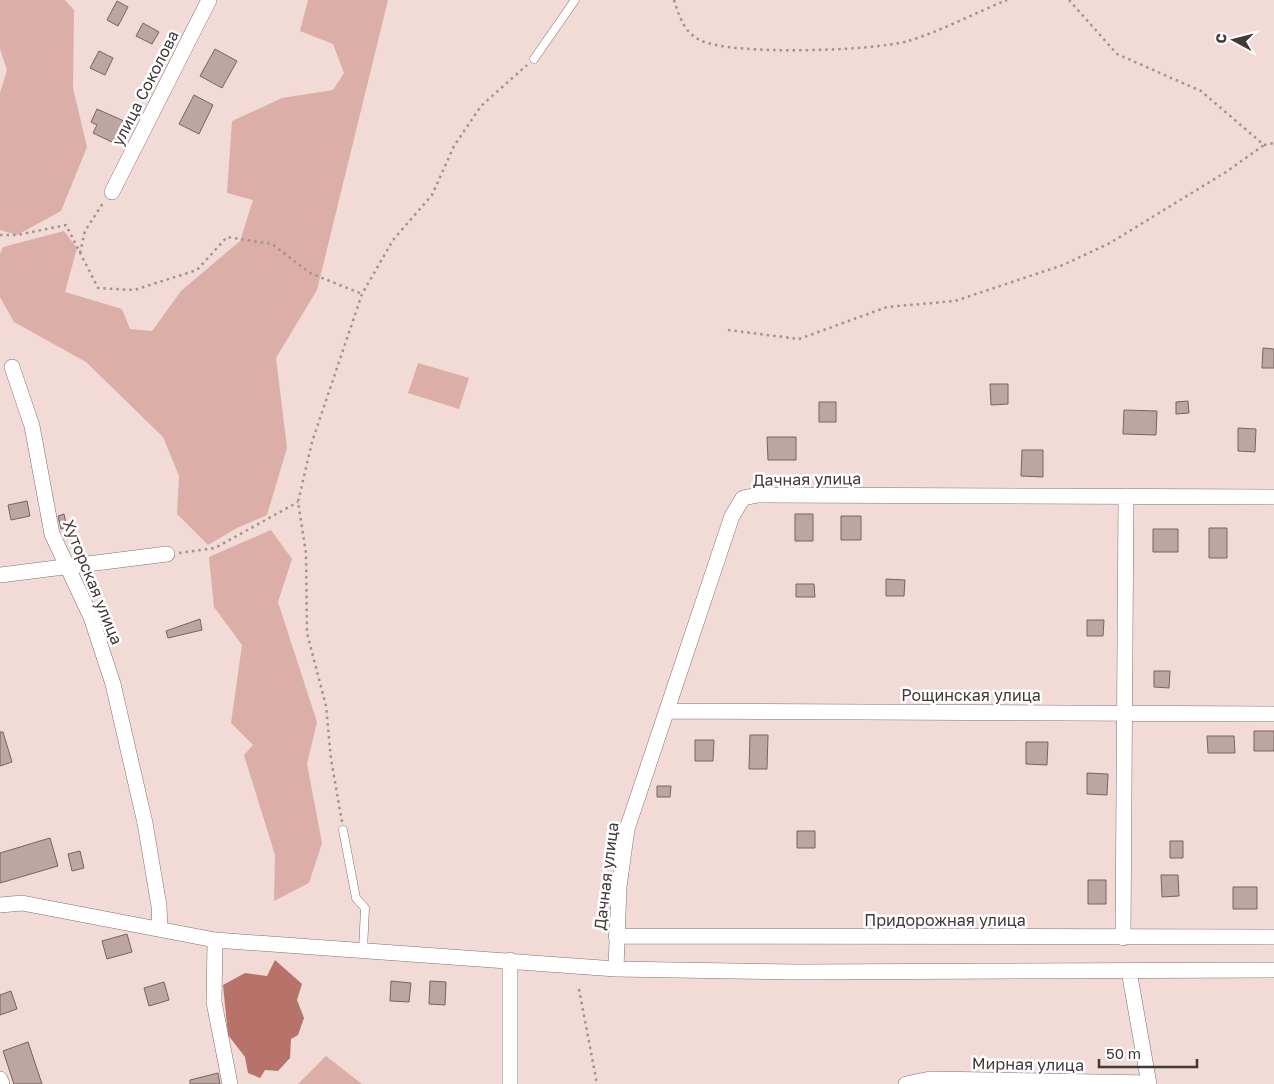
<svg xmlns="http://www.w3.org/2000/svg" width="1274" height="1084" font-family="'Golos Text',sans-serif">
<rect width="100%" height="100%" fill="#f2dad6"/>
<path fill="#dbaea8" d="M0,0H65L74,10L73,88L87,147L61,211L17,235L0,230V93L7,70L0,49Z
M308,0H388L317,290L276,358L287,448L267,515L237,528L208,545L177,514L179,476L163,437L86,362L14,322L0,297V254L3,247L64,231L77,248L65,292L122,309L130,329L152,331L181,291L240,241L253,200L227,193L232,121L282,98L333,90L344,73L333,44L300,31Z
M418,363L469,378L459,409L408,393Z
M271,530L292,559L278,602L317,722L307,764L322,843L309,883L274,901L275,855L244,755L253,745L231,723L242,645L214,607L209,557Z
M326,1056L362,1084H298Z"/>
<path fill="#b77269" d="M275,960L302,984L297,1000L304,1018L298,1035L291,1039L290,1058L278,1071L265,1070L260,1078L248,1073L245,1057L228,1035L223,985L245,973L267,976Z"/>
<path fill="#bda5a2" stroke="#796360" d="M117,1L128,7L118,26L107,20Z
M143,23L159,32L152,44L136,36Z
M215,49L237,61L222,88L200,76Z
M99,51L113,58L105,75L90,68Z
M194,95L213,105L199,134L179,124Z
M97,109L124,121L114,143L93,133L97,125L91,122Z
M1263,348L1274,349V368H1262Z
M990,384H1008V404L991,405Z
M1188,401L1189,413L1176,414V402Z
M819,402H836V422H819Z
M1124,410L1157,411L1156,435L1123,434Z
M1238,428L1256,429L1255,452L1238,451Z
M767,437H796V460H768Z
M1022,450H1043V477L1021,476Z
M27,501L30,516L11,520L8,505Z
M64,514L67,528L61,529L58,516Z
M795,514H813V541H795Z
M841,516H861V540H841Z
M1209,528H1227V558H1209Z
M1153,529H1178V552H1153Z
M886,579L905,580L904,596H886Z
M796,584H814L815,597H796Z
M200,619L202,630L168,638L166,631Z
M1087,620H1104L1103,636H1087Z
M1154,671H1170L1169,688L1154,687Z
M1254,731H1274V751H1254Z
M0,732H3L12,762L0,766Z
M750,735H768L767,769H749Z
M1207,736H1234L1235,753H1208Z
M695,740H714L713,761H695Z
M1026,742H1048L1047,765L1026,764Z
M1087,773L1108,774L1107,795L1087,794Z
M657,786H671L670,797H657Z
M797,831H815V848H797Z
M50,838L58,866L0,883V853Z
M1170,841H1183V858H1170Z
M80,851L84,868L72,871L68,854Z
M1161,875H1178L1179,896L1162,897Z
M1088,880H1106V904H1088Z
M1233,887H1257V909H1233Z
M127,934L132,952L107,959L102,941Z
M391,981L411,983L409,1002L390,1001Z
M430,981L446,982L445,1005L429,1004Z
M164,982L169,1000L149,1006L144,988Z
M11,991L17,1009L0,1015V995Z
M28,1042L42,1084H14L3,1051Z
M218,1073L220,1084H190V1080Z"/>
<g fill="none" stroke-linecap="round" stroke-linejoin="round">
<defs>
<path id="service" d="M534,59L575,0
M343,830L356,898L365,908L363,950"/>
<path id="minor" d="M112,192L209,0
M12,367L32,426L52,534L91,617L113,684L145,823L159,906L160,929
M0,575L167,554
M667,711L1274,714
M0,905L22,903L215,940L616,969L797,972L1274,970
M616,936L1274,937
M1123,938L1126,496
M215,940L214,1002L230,1084
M616,969L619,887L627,829L732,516L743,498L758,495L1274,497
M1129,971L1149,1084
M0,1079L2,1084
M510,1084V960
M906,1084L930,1079L1149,1083"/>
</defs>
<use href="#service" stroke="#85706d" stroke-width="9"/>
<use href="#minor" stroke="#85706d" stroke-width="16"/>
<path stroke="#a3928f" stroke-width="2.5" stroke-dasharray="2.5 4" stroke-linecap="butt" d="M674,0C679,15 684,33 700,40C731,56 873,51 908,41C939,32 977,12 1007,0
M1069,0L1117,54L1201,91L1264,145L1274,143
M0,235H17L66,225L98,288L134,290L197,270L227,237L272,244L310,273L362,294
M80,253L85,231L103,203
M728,330L799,339L887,307L955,301L1063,265L1110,243L1226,172L1264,145
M179,553L215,548L298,502
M342,822L331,759L326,706L307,633L306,553L298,502L312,442L362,294L393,240L432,195L454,146L481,106L527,65
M579,989L597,1084"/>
<use href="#service" stroke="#fff" stroke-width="8"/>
<use href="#minor" stroke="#fff" stroke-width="15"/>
</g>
<g text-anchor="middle" stroke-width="5" stroke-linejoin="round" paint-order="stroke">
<g font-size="16" fill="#423837" stroke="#fff">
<text transform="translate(145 88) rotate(-63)" y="6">улица Соколова</text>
<text transform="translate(807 479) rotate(-1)" y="6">Дачная улица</text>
<text transform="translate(93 582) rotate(68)" y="6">Хуторская улица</text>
<text x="971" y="701">Рощинская улица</text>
<text transform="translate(606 876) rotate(-83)" y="6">Дачная улица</text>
<text x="945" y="926">Придорожная улица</text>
<text transform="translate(1028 1064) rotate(1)" y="6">Мирная улица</text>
</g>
</g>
<g transform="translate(1234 40) rotate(277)" stroke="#ffffff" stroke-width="4" paint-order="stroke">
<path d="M0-4L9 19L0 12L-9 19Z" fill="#423837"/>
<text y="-8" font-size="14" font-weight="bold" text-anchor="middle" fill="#423837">С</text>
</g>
<path d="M1099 1059v8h98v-8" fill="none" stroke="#423837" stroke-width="2.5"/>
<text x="1106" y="1059" font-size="15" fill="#423837" stroke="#ffffff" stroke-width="4" paint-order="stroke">50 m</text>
</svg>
